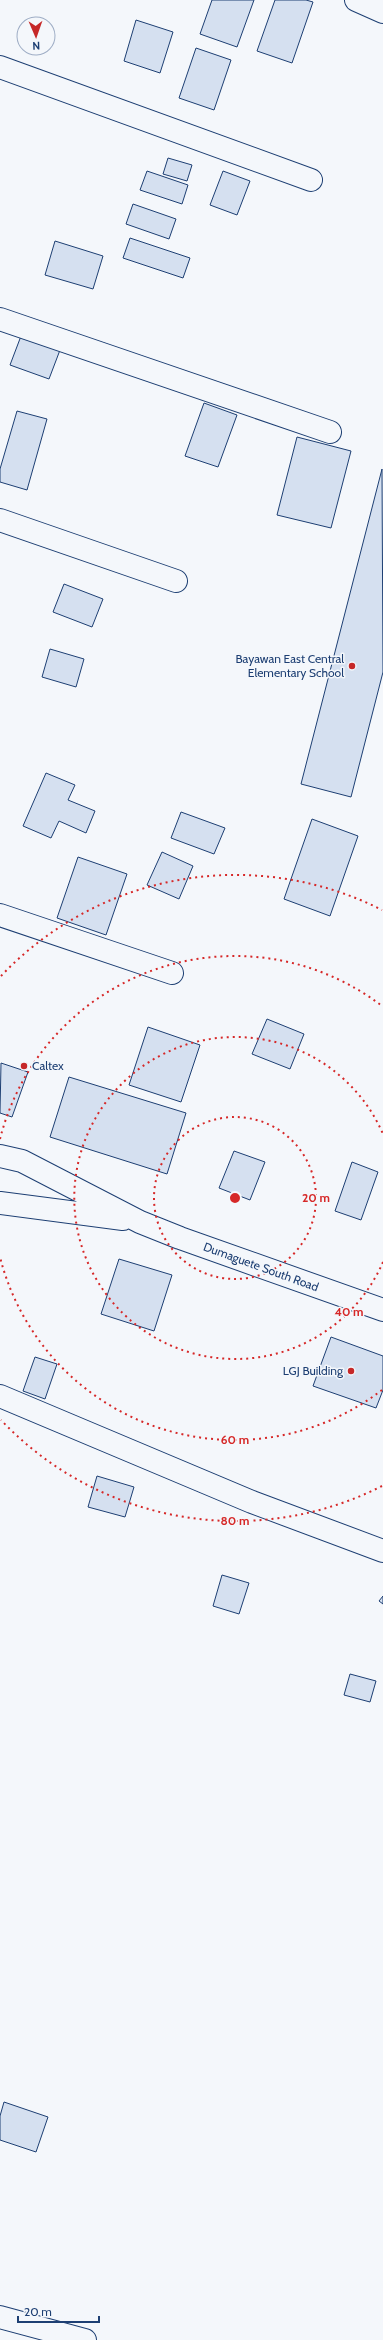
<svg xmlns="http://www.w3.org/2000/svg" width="383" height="2340" font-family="Cabin,sans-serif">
<rect width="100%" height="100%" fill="#f4f7fb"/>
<path fill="#d5e0f0" stroke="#1d3f73" d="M212,0H254L237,47L200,34Z
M275,0H306L313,2L292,63L257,51Z
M136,20L173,32L160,73L124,61Z
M196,48L231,60L214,110L179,98Z
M168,158L192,165L187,181L163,174Z
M147,171L188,185L182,204L140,190Z
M223,171L250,181L237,215L210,205Z
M133,204L176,219L169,239L126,224Z
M130,238L190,258L183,278L123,258Z
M55,241L103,256L93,289L45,275Z
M21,336L60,350L49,379L10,365Z
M204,403L237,415L218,467L185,456Z
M17,411L47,419L27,490L0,482V469Z
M297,437L351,451L331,528L277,515Z
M382,469L383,672L351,797L301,784Z
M64,584L103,599L92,627L53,612Z
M50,649L84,659L76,687L42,677Z
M46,773L75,785L68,800L95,811L86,833L59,821L51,838L23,826Z
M181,812L225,828L214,854L171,838Z
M312,819L358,836L330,916L284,899Z
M162,852L193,866L179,899L147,885Z
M78,857L127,874L106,935L57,918Z
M267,1019L304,1034L290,1069L252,1054Z
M148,1027L200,1045L181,1102L129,1085Z
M1,1063L28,1072L12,1117L0,1113Z
M69,1077L186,1113L167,1174L50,1137Z
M234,1151L265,1162L250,1200L219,1188Z
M352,1162L378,1172L361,1220L335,1211Z
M119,1259L172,1275L154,1331L101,1314Z
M331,1337L383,1356V1390L376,1408L313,1386Z
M35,1357L57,1364L45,1399L23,1391Z
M97,1476L134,1487L125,1517L88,1507Z
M222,1575L249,1583L239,1614L213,1606Z
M383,1596V1604L379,1601Z
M350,1674L376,1681L370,1702L344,1695Z
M4,2102L48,2117L36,2152L0,2140V2116Z"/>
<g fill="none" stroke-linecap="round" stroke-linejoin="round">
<defs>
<path id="street" d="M356,0L383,12
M0,67L311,180
M0,319L330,432
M0,520L176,581
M0,915L172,973
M0,1396L252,1502L383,1551
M0,2317L85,2340"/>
<path id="highway" d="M0,1156L22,1161L140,1222L180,1238L383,1310
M0,1203L123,1219"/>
</defs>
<use href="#street" stroke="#1d3f73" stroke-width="24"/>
<use href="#highway" stroke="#1d3f73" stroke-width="24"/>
<use href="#street" stroke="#f4f7fb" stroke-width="22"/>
<use href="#highway" stroke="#f4f7fb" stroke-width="22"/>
</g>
<g fill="none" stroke="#d62828" stroke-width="2" stroke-dasharray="2 4">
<circle cx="235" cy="1198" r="81"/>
<path d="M383 1262A161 161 0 1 1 383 1134"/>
<path d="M382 1390A242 242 0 0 1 0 1257M0 1139A242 242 0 0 1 382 1006"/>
<path d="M382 1486A323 323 0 0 1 1 1420M1 976A323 323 0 0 1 382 910"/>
</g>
<g fill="#c62828" stroke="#f4f7fb" stroke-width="1.5">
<circle cx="352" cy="666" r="4"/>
<circle cx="24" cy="1066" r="4"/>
<circle cx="351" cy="1371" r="4"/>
</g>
<g text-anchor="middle" stroke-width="3" stroke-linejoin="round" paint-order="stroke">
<g font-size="12" fill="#1d3f73" stroke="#f4f7fb" text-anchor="end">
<text x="344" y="663">Bayawan East Central<tspan x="344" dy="14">Elementary School</tspan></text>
<text x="32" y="1070" text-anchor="start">Caltex</text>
<text x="343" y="1375">LGJ Building</text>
</g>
<g font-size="12" fill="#1d3f73" stroke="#f4f7fb">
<text transform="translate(261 1267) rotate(20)" y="4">Dumaguete South Road</text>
</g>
</g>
<circle cx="235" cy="1198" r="6" fill="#d62828" stroke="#f4f7fb" stroke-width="2"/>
<g font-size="12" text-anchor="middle" font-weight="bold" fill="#d62828" stroke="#f4f7fb" stroke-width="3" stroke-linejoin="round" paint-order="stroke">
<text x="316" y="1202">20 m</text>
<text x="349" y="1316">40 m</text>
<text x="235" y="1444">60 m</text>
<text x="235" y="1525">80 m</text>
</g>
<g transform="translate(36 36) rotate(178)"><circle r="19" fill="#f4f7fb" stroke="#9eadc5"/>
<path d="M0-3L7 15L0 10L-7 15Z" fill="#c62828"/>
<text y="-6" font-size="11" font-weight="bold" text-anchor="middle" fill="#1d3f73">N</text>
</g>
<path d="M18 2316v6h81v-6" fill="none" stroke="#1d3f73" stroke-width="2"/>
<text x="24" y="2316" font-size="12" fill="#1d3f73" stroke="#f4f7fb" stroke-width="3" paint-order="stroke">20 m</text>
</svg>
